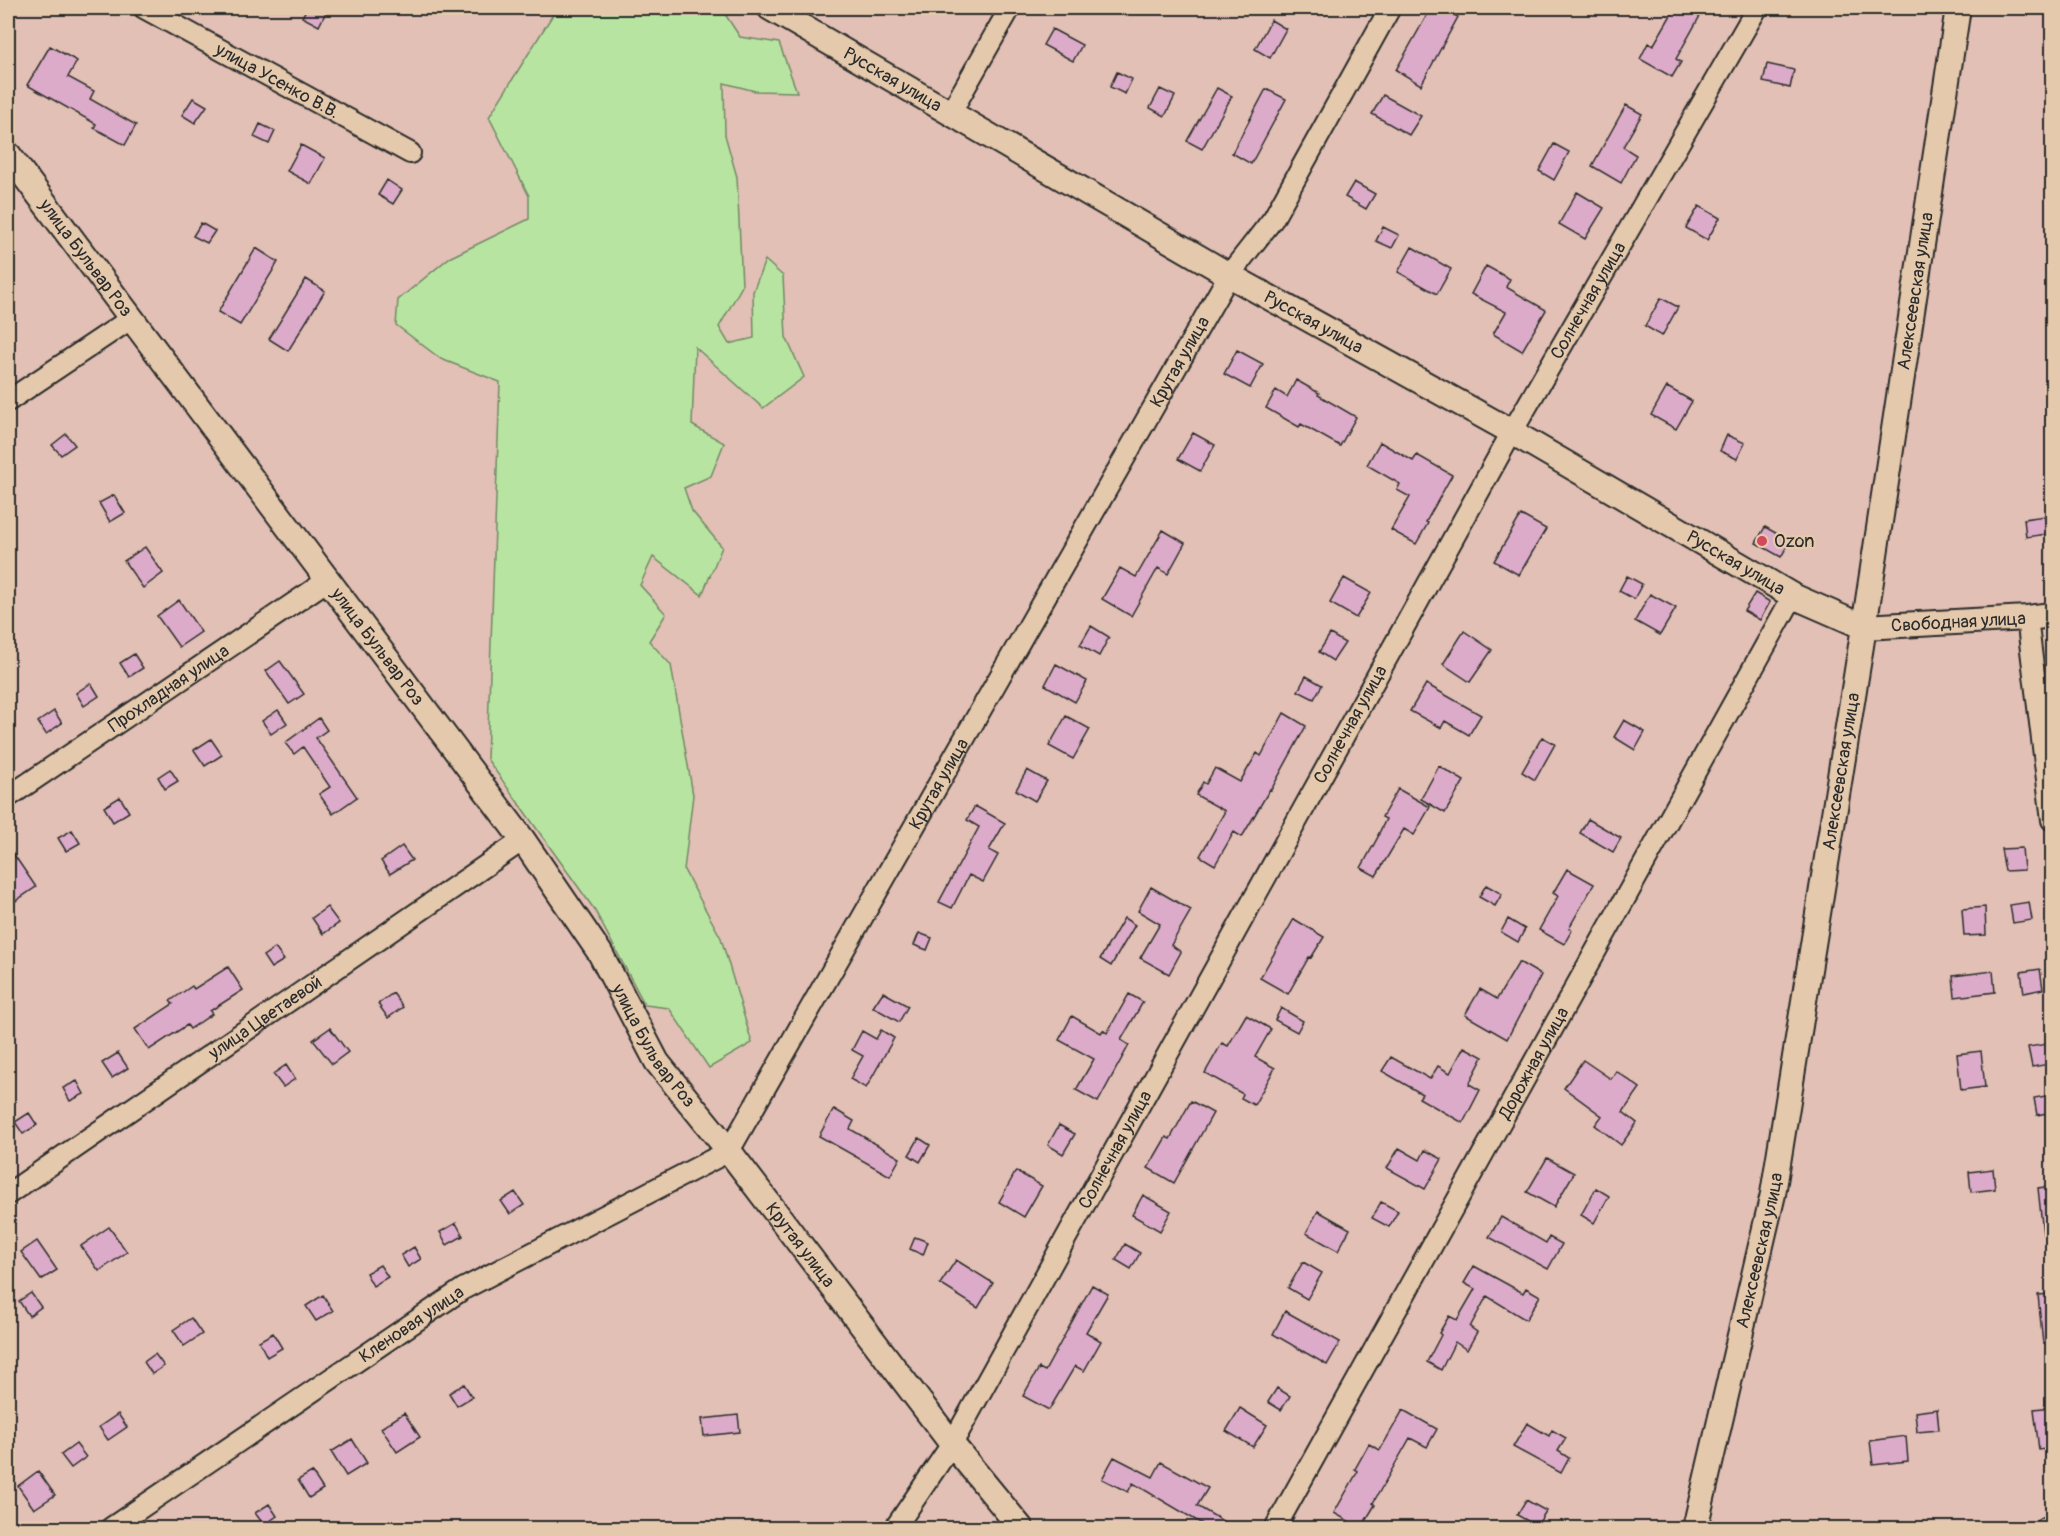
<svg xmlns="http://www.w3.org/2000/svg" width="2060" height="1536" font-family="Pangolin,sans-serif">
<rect width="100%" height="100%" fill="#e2c0b5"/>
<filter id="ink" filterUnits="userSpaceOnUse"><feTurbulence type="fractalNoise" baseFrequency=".0167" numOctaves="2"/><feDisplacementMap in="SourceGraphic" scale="12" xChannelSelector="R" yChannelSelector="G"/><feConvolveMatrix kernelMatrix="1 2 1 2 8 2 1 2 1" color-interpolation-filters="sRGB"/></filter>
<g filter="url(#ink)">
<path fill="#b8e4a1" stroke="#728866" stroke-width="1.5" d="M557,8H721L740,37L779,43L797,92L755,91L724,83L725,135L737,177L742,286L719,327L729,344L754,338L753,292L765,260L783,276L786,337L804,377L763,408L695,347L692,425L724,443L711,476L684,488L692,511L722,547L702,595L653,557L640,585L666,614L649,641L671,665L693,795L684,870L721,938L752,1043L709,1068L669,1008L645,1005L594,909L487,759L500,382L441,359L396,325L398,300L449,258L529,219V196L489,117Z"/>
<path fill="#dcabc9" stroke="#2b2b2b" stroke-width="1.5" d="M307,8H328L319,26L302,17Z
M1431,8H1441L1458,17L1421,85L1396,70Z
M1675,8H1688L1701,14L1676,59L1681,62L1672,77L1640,59L1648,43L1653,46Z
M1271,20L1286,29L1270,58L1255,49Z
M1052,29L1082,45L1073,61L1043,45Z
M50,46L77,61L68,77L94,91L90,99L136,125L125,145L94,128L96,124L27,85Z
M1767,64L1794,70L1790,88L1763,82Z
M1117,72L1132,79L1125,94L1110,87Z
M1217,88L1232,96L1202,149L1187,141Z
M1160,89L1175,96L1165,116L1150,108Z
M1266,89L1286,99L1251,164L1232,153Z
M1383,95L1421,116L1409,135L1372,114Z
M193,98L207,106L195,123L182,115Z
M1626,105L1642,114L1623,147L1636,155L1621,183L1592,166Z
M260,124L275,131L269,144L254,137Z
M1554,144L1569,152L1554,180L1539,171Z
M301,145L325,158L311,184L287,171Z
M387,180L402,190L393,204L378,195Z
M1354,182L1375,194L1366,209L1345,197Z
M1577,192L1604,208L1585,239L1559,224Z
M1699,206L1720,218L1707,240L1686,228Z
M201,223L215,231L207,243L193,236Z
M1383,227L1399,235L1392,248L1376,241Z
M1412,247L1451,269L1437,294L1398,272Z
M256,248L278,262L240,325L218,312Z
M1486,266L1510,279L1506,287L1546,310L1522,351L1493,334L1506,312L1471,294Z
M306,279L325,291L288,351L269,339Z
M1661,298L1678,307L1662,336L1645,326Z
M1237,350L1263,364L1250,388L1224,374Z
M1296,380L1319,393L1318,395L1356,417L1340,446L1301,424L1299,427L1266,408L1276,390L1287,397Z
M1667,387L1692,401L1676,429L1651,415Z
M1193,433L1215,445L1200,471L1178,459Z
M66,434L75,445L61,455L52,445Z
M1727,435L1745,443L1737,459L1720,451Z
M1380,442L1413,461L1417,455L1452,475L1426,522L1428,523L1416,544L1391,530L1410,497L1397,490L1400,484L1367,465Z
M114,495L125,513L110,522L99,503Z
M1521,515L1546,529L1519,575L1494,561Z
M2045,516L2047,534L2026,537L2024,519Z
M1765,527L1790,541L1781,557L1756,543Z
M1163,530L1185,543L1168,574L1158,568L1131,616L1102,599L1120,568L1136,577Z
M145,547L163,573L143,588L124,561Z
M1627,576L1642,584L1634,599L1619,591Z
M1344,578L1371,593L1356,618L1330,603Z
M1755,593L1770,602L1760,620L1744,611Z
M1650,594L1676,608L1660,635L1635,621Z
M179,600L201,632L179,647L157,616Z
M1091,626L1109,637L1099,656L1080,645Z
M1464,631L1492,650L1470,682L1443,664Z
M1330,634L1345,643L1333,661L1319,652Z
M134,654L143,668L129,677L120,663Z
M280,661L304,694L289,704L266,671Z
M1056,664L1087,681L1075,702L1045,685Z
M1306,676L1322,685L1314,699L1298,691Z
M91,683L99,696L84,706L76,693Z
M1426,684L1481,715L1469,735L1445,721L1441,728L1410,711Z
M278,710L287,723L271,734L262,721Z
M54,711L62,723L46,734L38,722Z
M1284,713L1306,726L1271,790L1270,789L1242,837L1234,832L1215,865L1200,856L1225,811L1196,795L1203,782L1206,784L1215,768L1240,782L1257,753L1261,756Z
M1066,716L1090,729L1073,759L1049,746Z
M319,718L327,730L316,738L357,797L333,814L319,794L330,787L303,747L294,754L285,743Z
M1624,720L1645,732L1635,750L1614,737Z
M1542,737L1555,744L1535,780L1522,772Z
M211,739L222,755L205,766L194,750Z
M1439,766L1464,781L1445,813L1421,799Z
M170,769L178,781L165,789L158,777Z
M1027,770L1047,781L1035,801L1016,790Z
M1398,789L1430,807L1414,835L1404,829L1376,876L1361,868L1379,835H1378L1386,819L1382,817Z
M120,797L129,812L113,822L104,807Z
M975,806L1005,823L989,850L998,855L983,882L969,875L952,908L939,902L979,827L967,820Z
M1588,819L1621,838L1613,852L1580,833Z
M72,830L80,843L66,851L58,838Z
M8,846L36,887L8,906Z
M402,846L412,860L390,874L381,861Z
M2022,848L2024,870L2005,871L2001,849Z
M1567,869L1594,884L1569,928L1572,930L1564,944L1539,930L1558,896L1553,893Z
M1486,885L1502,894L1495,906L1479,897Z
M1151,887L1191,910L1171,945L1181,952L1169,974L1140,958L1160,924L1138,911Z
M2029,902L2032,920L2013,923L2010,905Z
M327,907L339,923L323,934L312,918Z
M1985,907L1986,935L1964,936L1962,909Z
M1124,918L1135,925L1111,966L1100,959Z
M1294,919L1324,937L1311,958L1309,957L1288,994L1260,978Z
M1508,919L1525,929L1518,942L1501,932Z
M919,933L932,938L927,950L914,945Z
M275,948L284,960L271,968L263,956Z
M1519,962L1541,975L1507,1039L1465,1015L1480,989L1497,999Z
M228,967L243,990L210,1011L212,1014L190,1029L187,1025L149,1050L135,1029L173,1004L170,1001L192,986L194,989Z
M2040,969L2043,989L2024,993L2021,972Z
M1993,971L1995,992L1955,997L1953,976Z
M883,992L908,1006L899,1022L873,1007Z
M393,993L403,1007L388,1018L378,1004Z
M1129,994L1143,1002L1121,1040L1129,1045L1098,1102L1076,1090L1094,1059L1059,1040L1072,1016L1101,1033L1103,1030L1107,1033Z
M1281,1008L1303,1021L1297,1032L1275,1020Z
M1246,1015L1271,1029L1255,1057L1275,1068L1254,1105L1241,1098L1243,1094L1205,1073L1222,1043L1228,1046Z
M330,1028L348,1052L332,1064L313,1040Z
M881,1030L894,1038L866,1088L850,1079L863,1056L852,1050L862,1031L876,1039Z
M2047,1044L2050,1064L2032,1067L2028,1047Z
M1464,1047L1483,1057L1469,1084L1480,1090L1463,1123L1419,1098L1422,1094L1382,1071L1391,1057L1430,1079L1438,1066L1450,1073Z
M1981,1051L1985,1087L1961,1090L1957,1054Z
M118,1053L128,1068L112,1078L102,1063Z
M1583,1060L1611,1079L1616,1071L1640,1088L1623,1112L1637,1123L1621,1145L1595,1125L1602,1116L1564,1088Z
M286,1065L295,1079L283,1087L273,1074Z
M77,1081L84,1094L70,1101L63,1088Z
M2052,1095V1112L2037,1115L2034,1098Z
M1191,1101L1213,1113L1174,1183L1148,1168L1166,1137L1170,1139Z
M834,1109L854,1121L850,1129L900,1158L890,1176L819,1136Z
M29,1113L37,1125L23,1134L15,1122Z
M1059,1125L1075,1134L1063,1154L1048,1145Z
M919,1138L930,1145L920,1162L909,1155Z
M1399,1148L1420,1160L1425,1150L1442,1159L1425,1189L1387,1168Z
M1547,1158L1574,1173L1554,1207L1527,1192Z
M1993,1169L1995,1189L1971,1192L1969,1172Z
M1016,1171L1042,1186L1024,1217L999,1202Z
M2052,1186V1233L2043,1234L2038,1188Z
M1596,1188L1609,1196L1594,1223L1581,1215Z
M515,1192L524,1205L510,1214L501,1201Z
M1143,1195L1171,1211L1160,1231L1132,1215Z
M1381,1202L1398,1211L1389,1227L1372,1218Z
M1318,1211L1350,1229L1338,1251L1306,1233Z
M1501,1217L1546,1243L1549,1237L1562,1244L1548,1269L1489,1237Z
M456,1223L463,1236L447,1245L440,1232Z
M109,1227L127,1252L99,1271L81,1246Z
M915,1237L928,1242L923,1255L910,1249Z
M37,1241L57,1270L41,1280L21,1252Z
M1125,1244L1140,1253L1131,1269L1116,1260Z
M414,1247L421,1259L408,1267L401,1255Z
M956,1260L993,1283L978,1308L940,1284Z
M1303,1262L1322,1273L1307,1299L1288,1288Z
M380,1265L388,1277L373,1286L366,1273Z
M1474,1266L1523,1293L1526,1288L1540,1296L1526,1320L1487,1296L1470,1327L1477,1332L1467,1350L1455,1342L1441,1370L1427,1362L1441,1335L1439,1333L1449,1316L1457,1320L1475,1289L1464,1283Z
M1092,1285L1108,1294L1086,1332L1101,1341L1084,1371L1075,1366L1049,1410L1023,1396L1039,1368L1045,1371Z
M31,1293L41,1307L29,1316L19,1301Z
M2052,1294V1344H2043L2038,1295Z
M323,1295L333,1311L316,1321L306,1306Z
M1285,1311L1340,1342L1327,1365L1273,1334Z
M191,1318L202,1334L184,1346L173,1330Z
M273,1333L282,1348L267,1357L259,1341Z
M155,1354L164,1366L152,1374L144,1362Z
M464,1384L472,1397L457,1406L449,1393Z
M1277,1388L1290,1396L1281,1410L1268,1402Z
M2052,1407V1448L2039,1450L2034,1409Z
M1240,1408L1267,1425L1253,1447L1226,1431Z
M1937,1409L1939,1430L1917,1432L1915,1412Z
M1403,1410L1437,1429L1427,1447L1410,1438L1373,1503L1375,1505L1361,1528L1334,1513L1358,1471L1355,1469L1369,1444L1380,1450Z
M404,1413L420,1437L397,1452L381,1428Z
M118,1414L127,1427L108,1440L99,1427Z
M738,1415L740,1432L704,1436L702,1419Z
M1527,1423L1549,1436L1552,1430L1566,1438L1558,1451L1569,1458L1561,1473L1513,1447Z
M1906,1436L1908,1461L1873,1465L1870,1441Z
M352,1439L367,1463L346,1476L331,1452Z
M76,1444L86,1457L71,1468L61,1455Z
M1114,1457L1153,1477L1161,1462L1208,1488L1197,1506L1235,1528H1209L1133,1483L1128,1492L1102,1479Z
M38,1471L55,1495L34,1509L18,1486Z
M312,1472L323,1489L309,1498L298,1480Z
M1526,1500L1546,1511L1537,1526L1517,1515Z
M269,1504L277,1516L264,1525L255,1513Z"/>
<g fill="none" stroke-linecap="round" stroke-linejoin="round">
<defs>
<g id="minor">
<path id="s1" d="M144,8L410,153"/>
<path d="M951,112L1010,8"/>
<path d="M8,401L132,318"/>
<path d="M2027,618L2052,820"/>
<path id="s2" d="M8,797L328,580"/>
<path id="s3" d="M8,1194L523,840"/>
<path id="s4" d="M111,1528L463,1289L729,1151L1229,275L1273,219L1390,8"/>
<path id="s5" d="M895,1528L952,1444L1512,432L1757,8"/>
<path id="s6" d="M1275,1528L1793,596"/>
<path d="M2045,1528L2052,1527"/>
</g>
<g id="tertiary">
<path id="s7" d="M770,8L1229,275L1512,432L1793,596L1864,627L2027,618L2052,615"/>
<path id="s8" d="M8,154L523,840L600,953L657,1062L729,1151L952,1444L1021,1528"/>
<path id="s9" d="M1695,1528L1773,1194L1864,627L1958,8"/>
</g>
</defs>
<use href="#minor" stroke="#2b2b2b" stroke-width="24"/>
<use href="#tertiary" stroke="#2b2b2b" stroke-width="28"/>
<use href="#minor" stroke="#e5c9ac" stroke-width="20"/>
<use href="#tertiary" stroke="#e5c9ac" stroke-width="24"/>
</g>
</g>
<circle fill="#d1495b" stroke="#e5c9ac" stroke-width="2" cx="1762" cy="541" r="6"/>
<g text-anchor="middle" stroke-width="4.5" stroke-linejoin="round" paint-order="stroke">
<g font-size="18" fill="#2b2b2b" stroke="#e5c9ac">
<text dy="6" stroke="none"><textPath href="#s7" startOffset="142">Русская улица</textPath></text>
<text dy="6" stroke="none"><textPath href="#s1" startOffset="152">улица Усенко В.В.</textPath></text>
<text dy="6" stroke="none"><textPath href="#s8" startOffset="130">улица Бульвар Роз</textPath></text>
<text dy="6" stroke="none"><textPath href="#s9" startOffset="1257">Алексеевская улица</textPath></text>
<text dy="6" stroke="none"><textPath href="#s5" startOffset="1410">Солнечная улица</textPath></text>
<text dy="6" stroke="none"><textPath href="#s7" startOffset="628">Русская улица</textPath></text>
<text dy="6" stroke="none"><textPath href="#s4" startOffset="1634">Крутая улица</textPath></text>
<text dy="6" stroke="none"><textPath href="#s7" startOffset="1114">Русская улица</textPath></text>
<text dy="6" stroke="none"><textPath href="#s7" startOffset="1352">Свободная улица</textPath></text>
<text dy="6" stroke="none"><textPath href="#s8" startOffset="616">улица Бульвар Роз</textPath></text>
<text dy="6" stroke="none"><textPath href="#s2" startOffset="194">Прохладная улица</textPath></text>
<text dy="6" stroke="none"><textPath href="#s5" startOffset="924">Солнечная улица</textPath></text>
<text dy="6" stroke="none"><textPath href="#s9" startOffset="771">Алексеевская улица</textPath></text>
<text dy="6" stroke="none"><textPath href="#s4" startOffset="1148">Крутая улица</textPath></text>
<text dy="6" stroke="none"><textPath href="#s3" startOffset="312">улица Цветаевой</textPath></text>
<text dy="6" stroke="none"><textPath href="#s8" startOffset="1102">улица Бульвар Роз</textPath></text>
<text dy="6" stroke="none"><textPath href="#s6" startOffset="532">Дорожная улица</textPath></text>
<text dy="6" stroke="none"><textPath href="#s5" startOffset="438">Солнечная улица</textPath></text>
<text dy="6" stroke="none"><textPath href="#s8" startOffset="1350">Крутая улица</textPath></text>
<text dy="6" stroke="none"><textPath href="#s9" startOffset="285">Алексеевская улица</textPath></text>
<text dy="6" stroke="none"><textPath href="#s4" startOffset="363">Кленовая улица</textPath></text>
</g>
<g font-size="18" fill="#2b2b2b" stroke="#e5c9ac" text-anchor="start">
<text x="1774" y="547">Ozon</text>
</g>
</g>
<rect width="2060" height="1536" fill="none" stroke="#e5c9ac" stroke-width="30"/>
<rect x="15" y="15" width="2030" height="1506" fill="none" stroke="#2b2b2b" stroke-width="2" filter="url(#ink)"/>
</svg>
